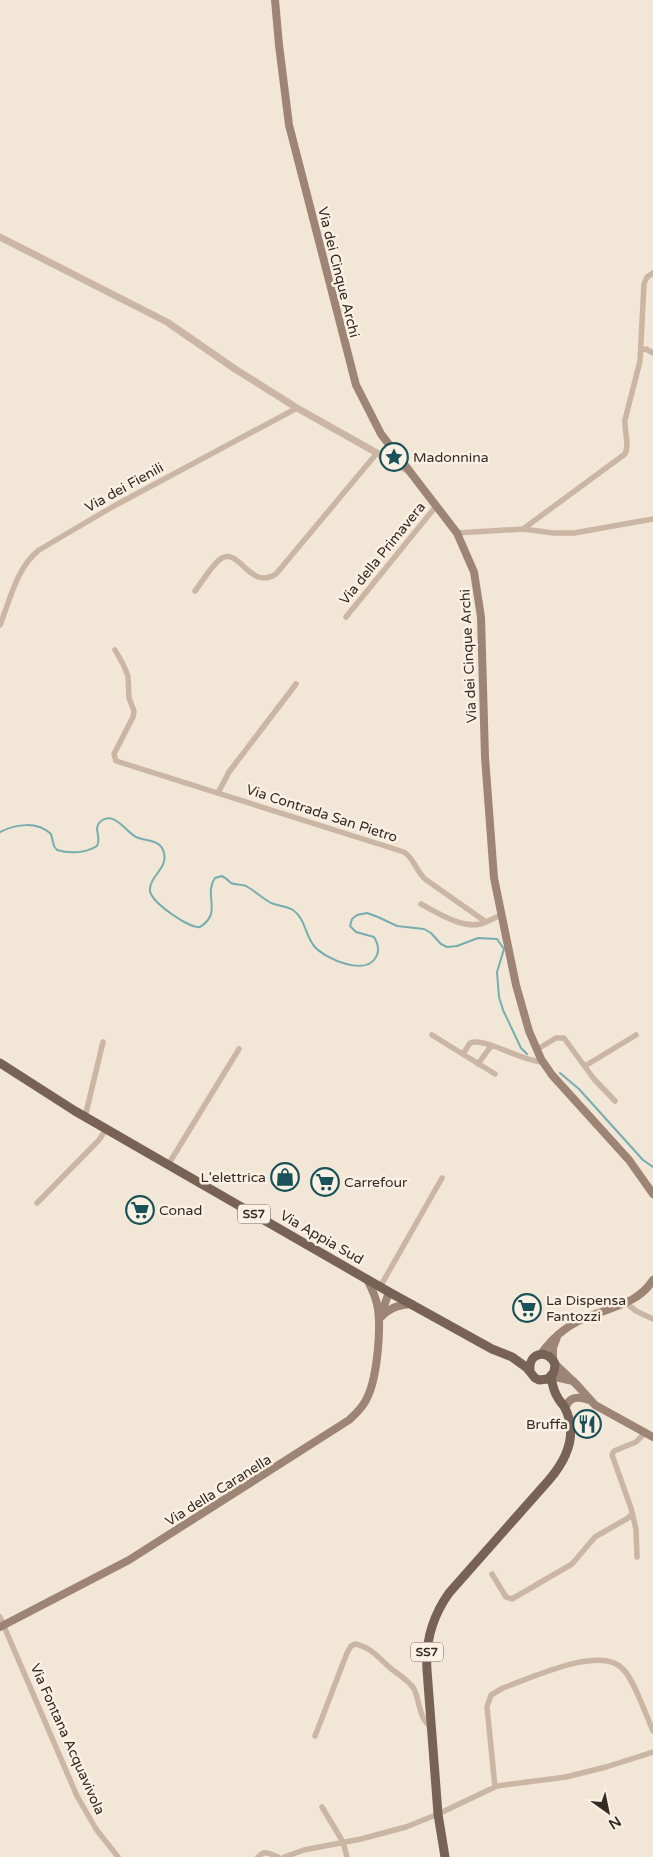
<svg xmlns="http://www.w3.org/2000/svg" width="653" height="1857" font-family="'Varela Round',sans-serif">
<rect width="100%" height="100%" fill="#f2e6d7"/>
<g fill="none" stroke-linecap="round" stroke-linejoin="round">
<path stroke="#75adb0" stroke-width="2" d="M0,832C16,824 37,821 51,834L54,846L57,850C70,854 86,853 97,846C102,837 92,828 101,821C115,811 126,832 136,837C147,842 161,839 164,853C168,869 149,876 150,891C152,903 190,929 200,927C223,913 203,895 215,878L222,876C226,878 228,880 231,883C235,885 241,884 246,886C255,891 262,898 271,903C278,906 286,906 293,910C305,918 305,935 314,946C325,959 368,978 377,955C380,948 377,942 374,937L356,932L350,926L352,919L357,915L367,913L378,917L397,926L424,929L431,933L441,944L447,947L457,946L478,938L497,939L504,949L497,972L499,997L503,1010L521,1048L527,1054
M560,1073L579,1089L643,1160L653,1167"/>
<path stroke="#cab6a3" stroke-width="5.5" d="M641,350L646,349L653,353
M523,529L553,533H574L653,519
M457,533L523,529L625,454C630,445 624,431 625,420L640,361L644,284L647,277L653,273
M195,591C202,582 213,563 222,558C240,548 250,591 276,574L377,453
M346,617L437,505
M0,625C10,600 17,567 39,550L114,506L297,408
M115,650L123,664L128,676L129,698L134,711L133,717L114,754L116,761L404,852C414,858 416,871 425,879L486,922L501,915
M218,793L229,772L296,684
M421,904C438,913 466,932 486,922
M432,1035L495,1074
M536,1050L556,1038H564L594,1079L615,1101
M463,1054L470,1043C486,1037 522,1062 543,1062
M478,1064L491,1046
M585,1066L636,1035
M85,1117L103,1042
M168,1165L239,1049
M37,1203L99,1140L106,1129
M380,1287L442,1178
M626,1303L636,1311L653,1319
M637,1557L636,1529L631,1508L612,1455L614,1451L636,1442L645,1433
M492,1574L506,1597L512,1599L572,1564L595,1537L628,1518L632,1514
M0,1617L77,1796L96,1829L118,1857
M315,1736L347,1653L351,1646L355,1644C372,1647 381,1661 394,1671C401,1676 409,1681 414,1689C420,1701 419,1721 432,1727
M495,1787L487,1707L491,1695L503,1688C529,1679 601,1644 623,1669C634,1680 646,1715 653,1731
M322,1807L343,1842L347,1857
M258,1857C265,1849 270,1854 278,1857
M284,1857L304,1850L361,1839L406,1827L438,1814L497,1786L566,1777L606,1767L653,1752"/>
<path stroke="#cab6a3" stroke-width="7" d="M0,237L167,322L235,369L297,408L409,471"/>
<path stroke="#9e8474" stroke-width="8" d="M275,0L279,45L289,125L356,385L381,434L457,533L474,572L481,617L485,757L494,878L516,985L529,1031L541,1059L552,1075L629,1160L653,1194
M381,1315L389,1292
M379,1319C389,1308 397,1305 412,1304
M541,1354C554,1335 572,1322 593,1315C616,1306 639,1302 653,1280
M553,1359V1348L557,1337
M555,1364L577,1385L595,1405L653,1437
M551,1376L573,1381
M565,1409C569,1396 578,1396 589,1400
M0,1627L129,1560L349,1420C357,1413 364,1406 368,1396C377,1376 382,1326 377,1304C375,1295 371,1287 367,1279"/>
<path stroke="#786255" stroke-width="9" d="M0,1063L75,1111L389,1292L492,1349L512,1357L526,1367L535,1378L539,1380L548,1379L554,1372L555,1364C548,1348 528,1353 530,1370
M445,1857L438,1814L427,1670C425,1641 432,1617 449,1593L549,1480C567,1459 578,1434 565,1408C563,1404 560,1402 558,1398C554,1392 552,1383 551,1376"/>
</g>
<defs>
<symbol id="sight-ring" viewBox="-11 -11 22 22"><circle r="9.5" fill="#faf0e3" stroke="#195258" stroke-width="1.5"/><path d="M0-6L1.8-2.2L6-1.7L2.9 1.2L3.7 5.4L0 3.3L-3.7 5.4L-2.9 1.2L-6-1.7L-1.8-2.2Z" fill="#195258"/></symbol>
<symbol id="shop-ring" viewBox="-11 -11 22 22"><circle r="9.5" fill="#faf0e3" stroke="#195258" stroke-width="1.5"/><path d="M-5-2.5h2.3a2.7 3.5 0 0 1 5.4 0H5L5.5 6h-11ZM-1.5-2.5h3a1.5 2.3 0 0 0-3 0Z" fill="#195258"/></symbol>
<symbol id="supermarket-ring" viewBox="-11 -11 22 22"><circle r="9.5" fill="#faf0e3" stroke="#195258" stroke-width="1.5"/><path d="M-6-5.5h2.5l.6 2H6L4.5 2H-2.5L-4.4-4H-6ZM-1.5 3.2a1.3 1.3 0 1 0 .1 0ZM3 3.2a1.3 1.3 0 1 0 .1 0Z" fill="#195258"/></symbol>
<symbol id="restaurant-ring" viewBox="-11 -11 22 22"><circle r="9.5" fill="#faf0e3" stroke="#195258" stroke-width="1.5"/><path d="M-5-6h1v4h1v-4h1v4h1v-4h1v5L-1.5 .5V6h-2V.5L-5-1ZM5-6V6H3V1.5H1.5Q1.5-4 5-6Z" fill="#195258"/></symbol>
</defs>
<g fill-rule="evenodd">
<use href="#sight-ring" x="378" y="441" width="32" height="32"/>
<use href="#shop-ring" x="269" y="1161" width="32" height="32"/>
<use href="#supermarket-ring" x="309" y="1166" width="32" height="32"/>
<use href="#supermarket-ring" x="124" y="1194" width="32" height="32"/>
<use href="#supermarket-ring" x="511" y="1292" width="32" height="32"/>
<use href="#restaurant-ring" x="571" y="1408" width="32" height="32"/>
</g>
<g text-anchor="middle" stroke-width="5" stroke-linejoin="round" paint-order="stroke">
<g fill="#faf0e3" stroke="#70665e" stroke-width="1">
<rect x="238" y="1204.5" width="32" height="19" rx="4"/>
<rect x="411" y="1642.5" width="32" height="19" rx="4"/>
</g>
<g font-size="12" font-weight="bold" fill="#352b25">
<text x="254" y="1218">SS7</text>
<text x="427" y="1656">SS7</text>
</g>
<g font-size="14" fill="#352b25" stroke="#faf0e3">
<text transform="translate(339 272) rotate(76)" y="5">Via dei Cinque Archi</text>
<text transform="translate(124 487) rotate(-29)" y="5">Via dei Fienili</text>
<text transform="translate(382 553) rotate(-51)" y="5">Via della Primavera</text>
<text transform="translate(468 656) rotate(-93)" y="5">Via dei Cinque Archi</text>
<text transform="translate(322 813) rotate(18)" y="5">Via Contrada San Pietro</text>
<text transform="translate(322 1237) rotate(30)" y="5">Via Appia Sud</text>
<text transform="translate(218 1490) rotate(-32)" y="5">Via della Caranella</text>
<text transform="translate(68 1739) rotate(66)" y="5">Via Fontana Acquavivola</text>
</g>
<g font-size="14" fill="#352b25" stroke="#faf0e3" text-anchor="start">
<text x="413" y="462">Madonnina</text>
<text x="266" y="1182" text-anchor="end">L'elettrica</text>
<text x="344" y="1187">Carrefour</text>
<text x="159" y="1215">Conad</text>
<text x="546" y="1305">La Dispensa<tspan x="546" dy="16">Fantozzi</tspan></text>
<text x="568" y="1429" text-anchor="end">Bruffa</text>
</g>
</g>
<g transform="translate(608 1812) rotate(147)" stroke="#faf0e3" stroke-width="4" paint-order="stroke">
<path d="M0-4L9 19L0 12L-9 19Z" fill="#352b25"/>
<text y="-8" font-size="14" font-weight="bold" text-anchor="middle" fill="#352b25">N</text>
</g>
</svg>
